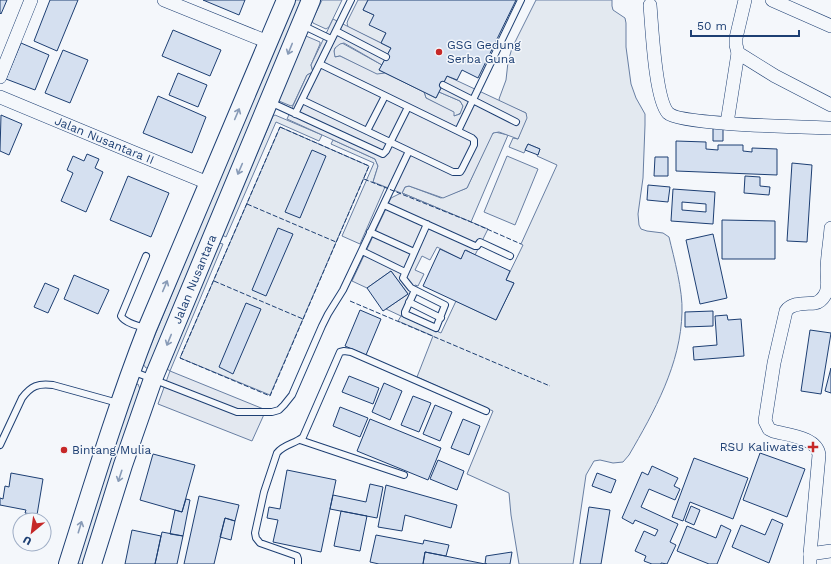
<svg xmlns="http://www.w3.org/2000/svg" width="831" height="564" font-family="'Work Sans',sans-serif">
<rect width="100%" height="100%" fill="#f4f7fb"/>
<path fill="#e3e9f0" stroke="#687fa3" d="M293,0H303L148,368H146L143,364Z
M322,0H342L329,27L326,29L313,23L312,21Z
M358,0H368L363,10L374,15L386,33L381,43L348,27L347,23L348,20Z
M536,0H612V6L613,10L625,18L626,23V47L631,84L636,98L645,114V125L643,178L638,214L639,225L641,229L647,231L663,233L669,237C674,258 683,291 682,312C681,364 654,412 629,455L623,462L613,463L600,460L594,461L586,475L573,564H519L511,515L509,493L467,474L493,411L417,377L433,336L398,321L401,316L441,333L456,301L496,320L514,283L506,280L523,245L521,244L557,165L537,156L540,149L528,144L524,153L509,147L513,138L518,139L526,113L500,102L499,99L506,80L508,62L512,48Z
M306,36L320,42V44L311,65L313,72L307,75L293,105L291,106L279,101L278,98Z
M342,43L382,65L379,70L385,73L377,75L340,56L334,57C333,50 335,45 342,43Z
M424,92L436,98L439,92L460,101L463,106C462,112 460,115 453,116V112L426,98Z
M275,115L322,135L319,141L276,122L226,237L222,235L273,116Z
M280,127L369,166L270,395L180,358Z
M495,132L508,135L471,222L402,193L405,187L409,186L441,198L467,188L491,135Z
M333,140L375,159L378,166L373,182L385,187L360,244L342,236L374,163L331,144Z
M507,156L538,169L515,225L484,212Z
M219,243L223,244L170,371L167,369Z
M138,384L140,389L119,451L83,564H76L135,385Z"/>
<path fill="#e3e8f0" stroke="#687fa3" d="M333,19L391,48L382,65L344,43L340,44L335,48L334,51L335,57L340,56L377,74L385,73L424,92L426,98L454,112V116L460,114L463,106L460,101L439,92L447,76L526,113L527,118L518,139L499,132L493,133L467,188L443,198L409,186L405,187L402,193L488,229L475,255L466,250L461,259L437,247L430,260L422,256L415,270L424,274L418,286L415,285L401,316L386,309L408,294L391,271L367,288L352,281L391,198L401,193L373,182L378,166L375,159L287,119L307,75L313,72L311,65Z
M170,371L266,410L252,441L158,404Z"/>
<path fill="#d5e0f0" stroke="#1d3f73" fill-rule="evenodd" d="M0,0H7L1,14L0,13Z
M50,0H78L57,51L34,41Z
M203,0H245L239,15Z
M368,0H516L478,78L462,70L457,80L447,76L436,98L379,70L391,48L381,43L386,33L369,25L374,15L363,10Z
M173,30L221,50L210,76L162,56Z
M21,43L49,55L35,90L6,79Z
M63,50L88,60L70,103L45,93Z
M178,73L207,85L198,107L169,95Z
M158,96L206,117L192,153L143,133Z
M1,115L22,124L9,155L0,151Z
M713,128H723V141H713Z
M676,141L706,142V149L718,150V145H743V151L752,152V148L777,149V175L676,171Z
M528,144L540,149L538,155L525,150Z
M312,150L326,156L300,218L285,212Z
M87,154L99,159L95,168L103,172L86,212L61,201L73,173L67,170L73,156L84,161Z
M655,157H668V176H654Z
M792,163L812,165L807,242L787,241Z
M128,176L169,193L151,237L110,220Z
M745,176L760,177V186L770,187L769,195L744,193Z
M648,185L670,187L668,202L647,200Z
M673,189L715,192L713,224L671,221ZM682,202L706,204V212L682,210Z
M722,220L775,221V259H722Z
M278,228L293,234L266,296L252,290Z
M713,234L727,298L700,304L686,240Z
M440,249L461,259L465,250L510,271L506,280L514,283L496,320L423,286Z
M391,271L408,294L383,311L367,288Z
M74,275L109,290L98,314L64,299Z
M45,283L59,289L48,313L34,307Z
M246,303L261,309L233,374L219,367Z
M360,310L381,319L366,355L345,346Z
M713,311V326L685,327V312Z
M727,315L728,320L741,319L744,356L694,360L693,347L717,345L715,316Z
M810,330L831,333L821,394L801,391Z
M831,368V393L825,391Z
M349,376L379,388L373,404L342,392Z
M384,383L402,391L390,420L372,412Z
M413,396L431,403L419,432L401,425Z
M435,405L452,412L440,441L423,434Z
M340,407L368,418L360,437L333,426Z
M370,419L441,448L428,480L357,451Z
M463,419L480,426L469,455L451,448Z
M760,453L805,469L787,517L743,500Z
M153,454L195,465L182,512L140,500Z
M694,458L748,478L733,519L690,502L683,521L672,517Z
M438,460L464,471L457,490L430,479Z
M652,466L678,478L674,486L680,489L675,500L649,489L641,507L678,524L670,542L676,545L667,564L661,563V564H652L644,561L646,556L635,551L644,531L655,536L658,530L635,520L633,524L622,518L642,472L648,475Z
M287,470L336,480L321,552L273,542L278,520L267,518L269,507L280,509Z
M11,473L43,479L37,515L25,513L26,510L0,505V498L3,499L5,486L9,487Z
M597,473L616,480L611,493L592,486Z
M370,484L383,487L377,518L330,509L333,495L366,502Z
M386,485L457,505L451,528L405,515L402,531L378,527Z
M199,496L239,505L235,521L225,518L214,564H184Z
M186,499L190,500L183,536L170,534L175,510L182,512Z
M691,506L700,510L694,525L685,521Z
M589,507L610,510L601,564H580Z
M341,511L367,516L360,551L334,546Z
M225,518L235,521L231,540L220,537Z
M772,519L783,524L769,563L732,547L741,525L765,535Z
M721,525L731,530L717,564H709L677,551L687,526L716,538Z
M132,530L161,536L155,564H125Z
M162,532L183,536L177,564H155Z
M376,535L423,544L424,540L449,545L446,556L425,552L423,564H379L370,562Z
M425,552L485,564H487H423Z
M512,552L510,564H485L486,556Z"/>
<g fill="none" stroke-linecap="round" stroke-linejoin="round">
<defs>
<path id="lane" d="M302,25L331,39
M336,31L386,57
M443,85L516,122
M302,100L453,172H460L462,169L474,145V140L472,138L320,64
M270,102L383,154L386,151L408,107
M295,114L351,0
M367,131L385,96
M458,131L521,0
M384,205L475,246H477L480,242L510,256
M370,232L414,252
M362,251L405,272
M415,290L405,312V314L436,328L445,305L411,288L403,278L427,224
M409,302L441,318
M146,328C138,326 125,323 121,316L146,256
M132,371L237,412H272L279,410L284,405L292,395L322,326L328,314L343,290L409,151
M300,440L404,475
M0,445L22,398C31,386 38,383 53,385L118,403
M298,564V559L297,556L260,543L256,538L255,533L264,492L277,453C284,444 295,444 303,437L340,352L344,351L351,352L486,411"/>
<g id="street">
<path d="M164,0L268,42"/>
<path d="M745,0L736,38V45L738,53L775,76L831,105"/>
<path d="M772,0L831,26"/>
<path d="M650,5C652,27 655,99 668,113C680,125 807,127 831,128"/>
<path d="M0,77L31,0"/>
<path id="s1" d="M0,97L130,151L208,183"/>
<path d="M727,123L738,53"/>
<path d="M810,554L831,551"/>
<path d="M810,564V554L819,455C817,437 787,435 773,431L769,429L765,421L774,363L786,311C792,302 806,304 815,303C820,302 824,297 826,293C829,286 827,279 827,271C827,257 830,242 831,228"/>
</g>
<g id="secondary">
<path d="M68,564C93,485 117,406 147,329L286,0"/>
<path id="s2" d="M92,564L123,465L153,379L311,0"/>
</g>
</defs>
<use href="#lane" stroke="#1d3f73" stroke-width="8"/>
<use href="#street" stroke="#1d3f73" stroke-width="14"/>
<use href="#secondary" stroke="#1d3f73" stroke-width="20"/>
<use href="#lane" stroke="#f4f7fb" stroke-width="6"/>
<use href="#street" stroke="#f4f7fb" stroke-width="13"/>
<use href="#secondary" stroke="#f4f7fb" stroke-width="18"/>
<path stroke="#1d3f73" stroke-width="1" stroke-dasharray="5 2" stroke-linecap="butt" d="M280,127L369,166L270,396L180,358Z
M364,179L471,222L521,244
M247,204L336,242
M214,281L303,319
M350,301L550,386"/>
</g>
<defs><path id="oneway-shaft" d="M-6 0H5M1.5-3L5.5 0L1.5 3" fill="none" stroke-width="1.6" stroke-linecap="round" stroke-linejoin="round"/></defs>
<g stroke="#889bb7">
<use href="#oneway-shaft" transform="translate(290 49) rotate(112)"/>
<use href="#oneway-shaft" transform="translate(237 114) rotate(-67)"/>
<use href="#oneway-shaft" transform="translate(240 169) rotate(113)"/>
<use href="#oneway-shaft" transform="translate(165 286) rotate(-67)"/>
<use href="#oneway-shaft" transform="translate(169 340) rotate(112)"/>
<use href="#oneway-shaft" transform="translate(120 476) rotate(108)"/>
<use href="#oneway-shaft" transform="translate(80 527) rotate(-73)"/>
</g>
<g fill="#c62828" stroke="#f4f7fb" stroke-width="1.5">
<circle cx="439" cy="52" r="4"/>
<path d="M811 441h4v4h4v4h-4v4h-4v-4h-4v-4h4z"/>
<circle cx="64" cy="450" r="4"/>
</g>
<g text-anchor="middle" stroke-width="3" stroke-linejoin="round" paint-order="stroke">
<g font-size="12" fill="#1d3f73" stroke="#f4f7fb" text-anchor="start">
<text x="447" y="49">GSG Gedung<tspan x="447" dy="14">Serba Guna</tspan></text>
<text x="804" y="451" text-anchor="end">RSU Kaliwates</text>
<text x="72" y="454">Bintang Mulia</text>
</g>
<g font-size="12" fill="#1d3f73" stroke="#f4f7fb">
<text dy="4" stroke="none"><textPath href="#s1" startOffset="113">Jalan Nusantara II</textPath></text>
<text dy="4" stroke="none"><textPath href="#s2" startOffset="303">Jalan Nusantara</textPath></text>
</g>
</g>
<g transform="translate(32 532) rotate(209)"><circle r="19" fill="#f4f7fb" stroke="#9eadc5"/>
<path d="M0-3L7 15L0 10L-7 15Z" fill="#c62828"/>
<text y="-6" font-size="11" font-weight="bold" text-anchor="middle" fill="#1d3f73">U</text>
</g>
<path d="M691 30v6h108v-6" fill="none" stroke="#1d3f73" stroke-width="2"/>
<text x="697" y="30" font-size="12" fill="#1d3f73" stroke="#f4f7fb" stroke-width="3" paint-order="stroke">50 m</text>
</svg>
